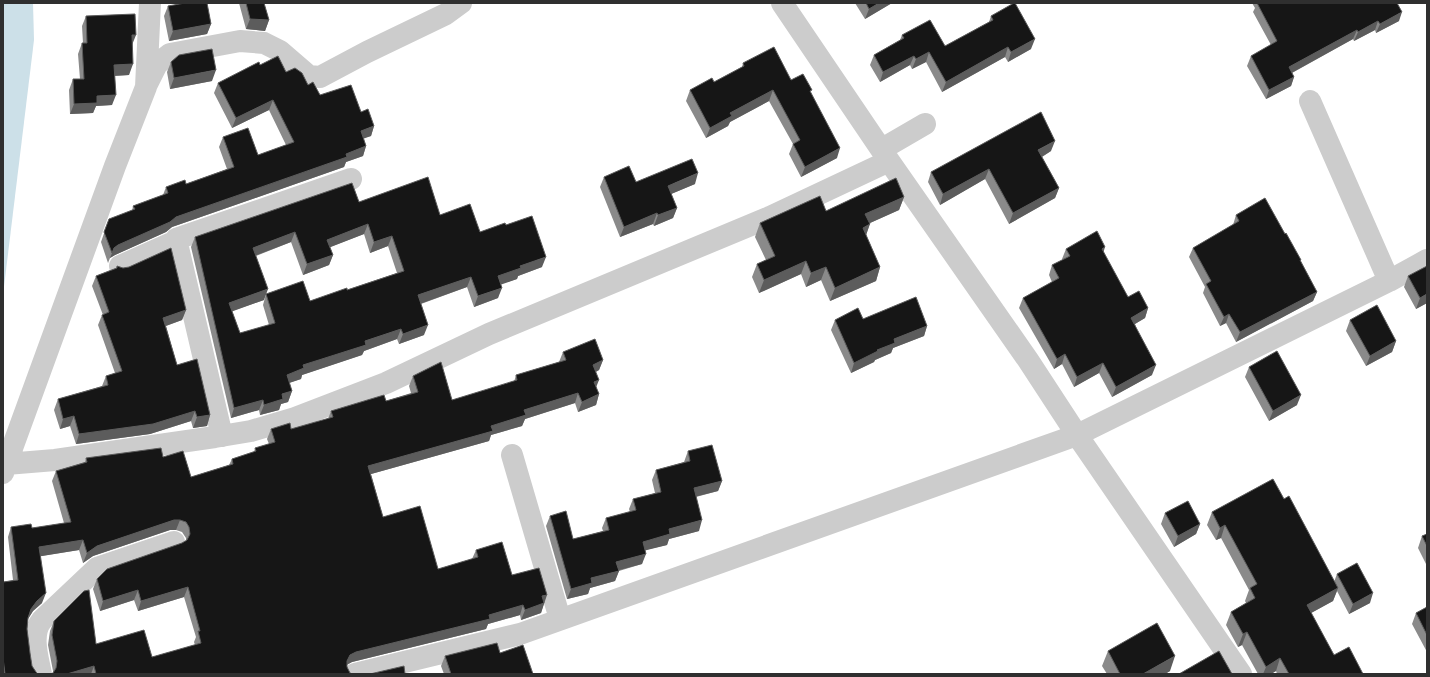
<svg xmlns="http://www.w3.org/2000/svg" width="1430" height="677" font-family="'Varela Round',sans-serif">
<rect width="100%" height="100%" fill="#fff"/>
<path fill="#cce0e8" d="M3,3H33L34,40L3,295Z"/>
<g fill="none" stroke-linecap="round" stroke-linejoin="round">
<path stroke="#ccc" stroke-width="22" d="M782,3L889,161L1028,360L1077,435L1241,674
M147,84L157,64L170,54L240,41L264,43L280,51L309,76L320,77L367,52L446,14L461,3
M1310,101L1389,281
M882,149L925,124
M120,266L176,241
M222,436L176,239L351,179
M512,455L560,619
M6,464L55,460L215,437L251,431L295,418L386,383L489,334L770,217L889,161
M3,473L115,166L146,87L150,3
M41,674C38,658 30,634 42,620L97,568L174,542
M355,674L520,634L1077,435L1389,281L1427,260"/>
</g>
<path fill="#8a8a8a" fill-rule="evenodd" d="M180,3H207L211,24L207,34L169,41L164,16L168,6L180,4Z
M239,3H264L269,20L265,31L246,29Z
M855,3H892L865,19Z
M1252,3H1397L1399,21L1376,33L1375,30L1354,41L1353,39L1292,73L1294,77L1291,86L1266,99L1247,66L1251,56L1271,45L1253,12L1255,8Z
M86,16L132,45L129,75L115,76L112,105L96,106L93,113L70,114L69,90L73,79H80L78,54L82,43H83L82,26Z
M991,16L1031,49L1008,62L1005,57L942,92L926,62L912,69L910,65L880,82L870,65L874,55L900,40L902,35L945,46L989,22Z
M171,62L212,81L170,89L167,72Z
M743,63L791,80L811,93L837,158L801,177L789,154L793,144L769,101L730,122L728,126L706,138L686,101L690,90L714,82L742,67Z
M260,65L286,72L308,85L320,95L361,112L374,126L371,136L363,138L366,146L363,156L346,162L344,167L172,227L166,232L115,255L110,258L108,263L101,242L109,219L132,211L133,206L163,195L166,187L186,184L227,169L219,147L223,137L258,155L286,145L269,110L232,128L214,93L218,83Z
M1051,151L1042,157L1059,188L1055,198L1009,224L985,179L940,205L928,182L931,172Z
M604,177L636,182L695,184L671,194L677,208L673,218L654,226L653,224L620,237L600,187Z
M904,197L899,210L870,223L866,235L880,267L876,281L830,301L821,280L806,287L801,274L759,293L752,277L757,264L766,260L755,237L760,223Z
M359,202L440,215L480,232L506,225L542,267L518,276L517,279L500,284L498,298L474,307L467,287L421,304L424,335L399,344L397,339L364,351L362,355L302,375L301,379L289,383L292,391L288,402L281,404L279,410L260,415L259,410L231,418L191,247L195,237ZM364,234L370,253L388,246L397,273L347,290L310,301L266,294L263,305L269,325L240,333L232,311L264,300L256,256L291,242L303,275L329,265L333,255L330,247Z
M1236,215L1285,234L1301,260V262L1317,292L1313,301L1236,342L1226,323L1220,326L1203,293L1205,287L1189,257L1193,248L1233,225Z
M1066,249L1103,253L1128,297L1148,308L1145,318L1135,324L1152,375L1112,397L1099,373L1074,387L1062,364L1054,369L1019,308L1023,298L1052,282L1049,275L1052,265L1063,260L1062,259Z
M117,266L186,310L182,320L166,326L177,365L210,415L207,426L193,428L191,421L150,434L76,444L70,426L60,429L54,410L58,399L102,386L106,376L115,373L98,325L102,315H103L92,286L96,276L116,268Z
M1408,276L1427,303L1416,309L1404,287Z
M863,319L927,326L924,336L893,348L891,353L875,360L874,362L851,373L831,330L835,320Z
M1350,320L1396,341L1392,352L1366,366L1346,331Z
M563,352L603,360L599,370L596,372V387L599,394L596,405L578,412L575,403L525,419L522,426L491,435L489,441L371,474L383,517L438,569L472,559L476,550L512,575L544,602V603L541,613L521,620L520,615L488,624L486,629L352,662L347,665V667L350,673L352,674H51L53,673V671L48,645L50,631L54,621L96,644L152,657L195,645L194,642L196,637L184,597L138,611L134,600L100,611L93,589L97,579L182,543L186,541V538L182,532L176,530H170L93,556L83,563L79,550L41,556L42,603L33,611L28,619L27,629L30,653L32,666L36,672L38,674H3V582L13,580L8,537L11,527L32,528L64,523L52,481L56,471L85,462L86,458L163,457L191,477L229,465L232,459L254,452L255,448L269,444L267,439L271,429H291L328,419L331,411L386,401L411,393L409,386L413,376L452,400L514,382L516,375L559,362Z
M1249,367L1297,405L1269,421L1245,377Z
M688,451L722,481L718,491L696,497L699,531L669,539L667,545L645,550L642,564L619,571L615,581L590,588L588,594L567,599L546,526L550,516L573,539L603,531L602,528L606,518L630,512L629,509L633,499L655,493L652,480L656,470L684,462Z
M1284,499L1334,582L1337,574L1370,603L1349,614L1337,591L1333,601L1311,613L1334,655L1363,674H1277L1276,671L1271,674H1258L1242,645L1238,647L1226,625L1231,612L1246,603L1245,601L1249,590L1221,538L1216,540L1207,525L1212,512Z
M1165,513L1200,524L1196,534L1174,547L1161,524Z
M1427,534V566L1418,548L1422,536Z
M1427,607V652L1412,624L1416,613Z
M1108,651L1170,671L1165,674H1107L1102,666Z
M500,653L533,674H444L441,666L445,656Z"/>
<path fill="#5c5c5c" d="M879,3H892L865,19L869,9Z
M1402,12L1399,21L1376,33L1380,24Z
M250,19L269,20L265,31L246,29Z
M1378,21L1375,30L1354,41L1358,32Z
M211,24L207,34L169,41L173,31Z
M1357,30L1353,39L1286,76L1289,67Z
M132,35H136L132,45Z
M1035,39L1031,49L1008,62L1011,52Z
M1008,47L1005,57L942,92L946,82Z
M929,52L926,62L912,69L916,59Z
M914,56L910,65L880,82L883,72Z
M133,64L129,75L110,76L114,65Z
M216,70L212,81L170,89L174,78Z
M1294,77L1291,86L1266,99L1269,90Z
M773,90L769,101L730,122L728,126L706,138L710,128L730,113Z
M116,95L112,105L96,106L93,113L70,114L74,104L97,96Z
M273,100L269,110L232,128L236,118Z
M374,126L371,136L357,141L361,131Z
M1055,141L1051,151L1035,161L1038,150Z
M366,146L363,156L346,162L344,167L172,227L166,232L115,255L110,258L108,263L114,248L118,245L176,217Z
M840,148L837,158L801,177L805,167Z
M989,169L985,179L940,205L943,194Z
M698,173L695,184L664,197L668,186Z
M1059,188L1055,198L1009,224L1013,213Z
M904,197L899,210L861,227L865,214Z
M677,208L673,218L654,226L658,215Z
M657,213L653,224L620,237L624,227Z
M368,224L364,234L323,250L327,240Z
M870,224L865,238L863,228Z
M295,232L291,242L249,258L253,248Z
M392,236L388,246L370,253L374,242Z
M1105,247L1102,257V249Z
M333,255L329,265L303,275L307,264Z
M546,257L542,267L518,276L517,279L494,287L498,276L520,266Z
M806,261L801,274L759,293L764,280Z
M826,267L821,280L806,287L811,273Z
M880,267L876,281L830,301L835,288Z
M471,277L467,287L414,306L418,295Z
M502,288L498,298L474,307L478,296Z
M268,289L264,300L225,314L229,303Z
M1317,292L1313,301L1236,342L1240,332Z
M1427,294V303L1416,309L1420,298Z
M1148,308L1145,318L1128,328L1131,318Z
M186,310L182,320L160,328L163,318Z
M1229,314L1226,323L1220,326L1224,317Z
M428,325L424,335L399,344L403,334Z
M927,326L924,336L893,348L891,353L875,360L874,362L851,373L854,363L894,339Z
M401,329L397,339L364,351L362,355L302,375L301,379L283,385L287,375L303,365L365,341Z
M1396,341L1392,352L1366,366L1370,356Z
M1065,354L1062,364L1054,369L1057,359Z
M603,360L599,370L589,375L593,365Z
M1103,363L1099,373L1074,387L1077,377Z
M1156,365L1152,375L1112,397L1116,387Z
M599,380L595,390L594,382Z
M292,391L288,402L281,404L279,410L260,415L264,405L282,394Z
M578,393L575,403L525,419L522,426L491,435L489,441L364,476L368,466L491,426L524,410Z
M599,394L596,405L578,412L582,402Z
M1301,395L1297,405L1269,421L1273,411Z
M263,400L259,410L231,418L234,408Z
M195,411L191,421L150,434L76,444L79,434Z
M210,415L207,426L193,428L197,417Z
M74,416L70,426L60,429L63,419Z
M722,481L718,491L690,498L694,488Z
M174,520H180L176,530H170L93,556L83,563L87,553L97,546Z
M702,520L699,531L669,539L667,545L639,552L643,542L669,529Z
M1200,524L1196,534L1174,547L1178,536Z
M1225,525L1221,538L1216,540L1220,528Z
M83,540L79,550L36,557L39,547Z
M646,554L642,564L612,572L616,562Z
M619,571L615,581L590,588L588,594L567,599L571,589L591,578Z
M188,587L184,597L138,611L141,601Z
M1338,588L1333,601L1302,618L1307,605Z
M138,590L134,600L100,611L103,601Z
M46,593L42,603L33,611L28,619L31,609L37,601Z
M1373,593L1370,603L1349,614L1353,604Z
M547,595L541,613L521,620L525,610L542,596Z
M523,605L520,615L488,624L486,629L352,662L346,665L347,661L350,655L356,652L489,615Z
M1247,632L1242,645L1238,647L1243,634Z
M1175,656L1170,671L1165,674H1143Z
M1280,658L1276,671L1271,674H1263L1266,667Z
M94,666L91,674H67Z"/>
<path fill="#161616" stroke="#5c5c5c" fill-rule="evenodd" d="M185,3H207L211,24L173,31L168,6Z
M246,3H264L269,20L250,19Z
M866,3H879L869,9Z
M1014,3H1015L1035,39L1011,52L1008,47L946,82L929,52L916,59L914,56L883,72L874,55L904,38L902,35L930,20L945,46L993,20L991,16Z
M1257,3H1397L1402,12L1380,24L1378,21L1358,32L1357,30L1289,67L1294,77L1269,90L1251,56L1277,41Z
M135,14L136,35H132L133,64L114,65L116,95L97,96V103L74,104L73,79H84L82,43H87L86,16Z
M774,47L791,80L803,74L812,90L810,91L840,148L805,167L793,144L800,140L773,90L730,113L732,116L710,128L690,90L712,78L714,82L744,66L743,63Z
M212,49L216,70L174,78L171,62L179,55Z
M278,56L286,72L295,68L302,73L308,85L313,82L320,95L351,85L361,112L368,109L374,126L361,131L366,146L346,154L347,157L176,217L170,222L118,245L114,248L112,253L104,232L109,219L135,209L133,206L168,193L166,187L185,180L186,184L234,167L223,137L248,128L258,155L294,142L273,100L236,118L218,83L259,62L260,65Z
M1041,112L1055,141L1038,150L1059,188L1013,213L989,169L943,194L931,172Z
M692,159L698,173L668,186L677,208L658,215L657,213L624,227L604,177L629,166L636,182Z
M428,177L440,215L470,204L480,232L505,223L506,225L532,216L546,257L520,266L521,268L498,276L502,288L478,296L471,277L418,295L428,325L403,334L401,329L365,341L366,345L303,365L304,368L287,375L292,391L282,394L283,399L264,405L263,400L234,408L195,237L352,183L359,202ZM368,224L374,242L392,236L404,271L347,290V288L310,301L303,281L266,294L275,323L240,333L229,303L268,289L253,248L295,232L307,264L333,255L327,240Z
M896,178L904,197L865,214L870,224L863,228L880,267L835,288L826,267L811,273L806,261L764,280L757,264L775,256L760,223L820,196L826,211Z
M1265,198L1285,234L1286,233L1301,260H1300L1317,292L1240,332L1229,314L1224,317L1206,284L1211,281L1193,248L1239,221L1236,215Z
M1097,231L1105,247L1102,249L1128,297L1139,291L1148,308L1131,318L1156,365L1116,387L1103,363L1077,377L1065,354L1057,359L1023,298L1059,278L1052,265L1070,256L1066,249Z
M171,248L186,310L163,318L177,365L197,359L210,415L197,417L195,411L153,424L79,434L74,416L63,419L58,399L108,385L106,376L122,371L102,315L109,312L96,276L117,268V266L123,268L129,267Z
M1427,266V294L1420,298L1408,276Z
M916,297L927,326L894,339L895,343L877,350L878,351L854,363L835,320L858,308L863,319Z
M1377,305L1396,341L1370,356L1350,320Z
M595,339L603,360L593,365L599,380L594,382L599,394L582,402L578,393L524,410L526,415L491,426L493,431L368,466L383,517L420,506L438,569L478,557L476,550L502,542L512,575L539,568L547,595L542,596L544,603L525,610L523,605L489,615L490,619L356,652L350,655L347,661V667L350,673L352,674H96L94,666L67,674H51L53,673L56,668L57,661L52,635L54,621L84,591L89,590L96,644L144,630L152,657L201,643L198,631H200L188,587L141,601L138,590L103,601L97,579L107,569L182,543L187,540L190,534L189,527L186,522L180,520H174L97,546L87,553L83,540L39,547L46,593L37,601L31,609L28,618L27,629L30,653L32,666L36,672L38,674H5L3,658V582L18,580L11,527L31,524L32,528L71,522L56,471L87,462L86,458L161,448L163,457L183,451L191,477L233,464L232,459L256,451L255,448L275,442L271,429L290,423L291,429L333,417L331,411L384,395L386,401L418,392L413,376L441,362L452,400L517,380L516,375L566,360L563,352Z
M1277,351L1301,395L1273,411L1249,367Z
M712,445L722,481L694,488L702,520L669,529L670,534L643,542L646,554L616,562L619,571L591,578L592,583L571,589L550,516L566,511L573,539L609,530L606,518L636,510L633,499L661,492L656,470L690,461L688,451Z
M1273,479L1284,499L1289,496L1338,588L1307,605L1334,655L1349,647L1363,674H1289L1280,658L1266,667L1247,632L1243,634L1231,612L1255,598L1250,588L1257,584L1225,525L1220,528L1212,512Z
M1188,501L1200,524L1178,536L1165,513Z
M1427,534V546L1422,536Z
M1357,563L1373,593L1353,604L1337,574Z
M1427,607V635L1416,613Z
M1157,623L1175,656L1143,674H1120L1108,651Z
M497,643L500,653L523,645L533,674H451L445,656Z
M1219,651L1232,674H1179Z
M404,666L405,674H370Z"/>
<rect width="1430" height="677" fill="none" stroke="#2f2f2f" stroke-width="8"/>
</svg>
